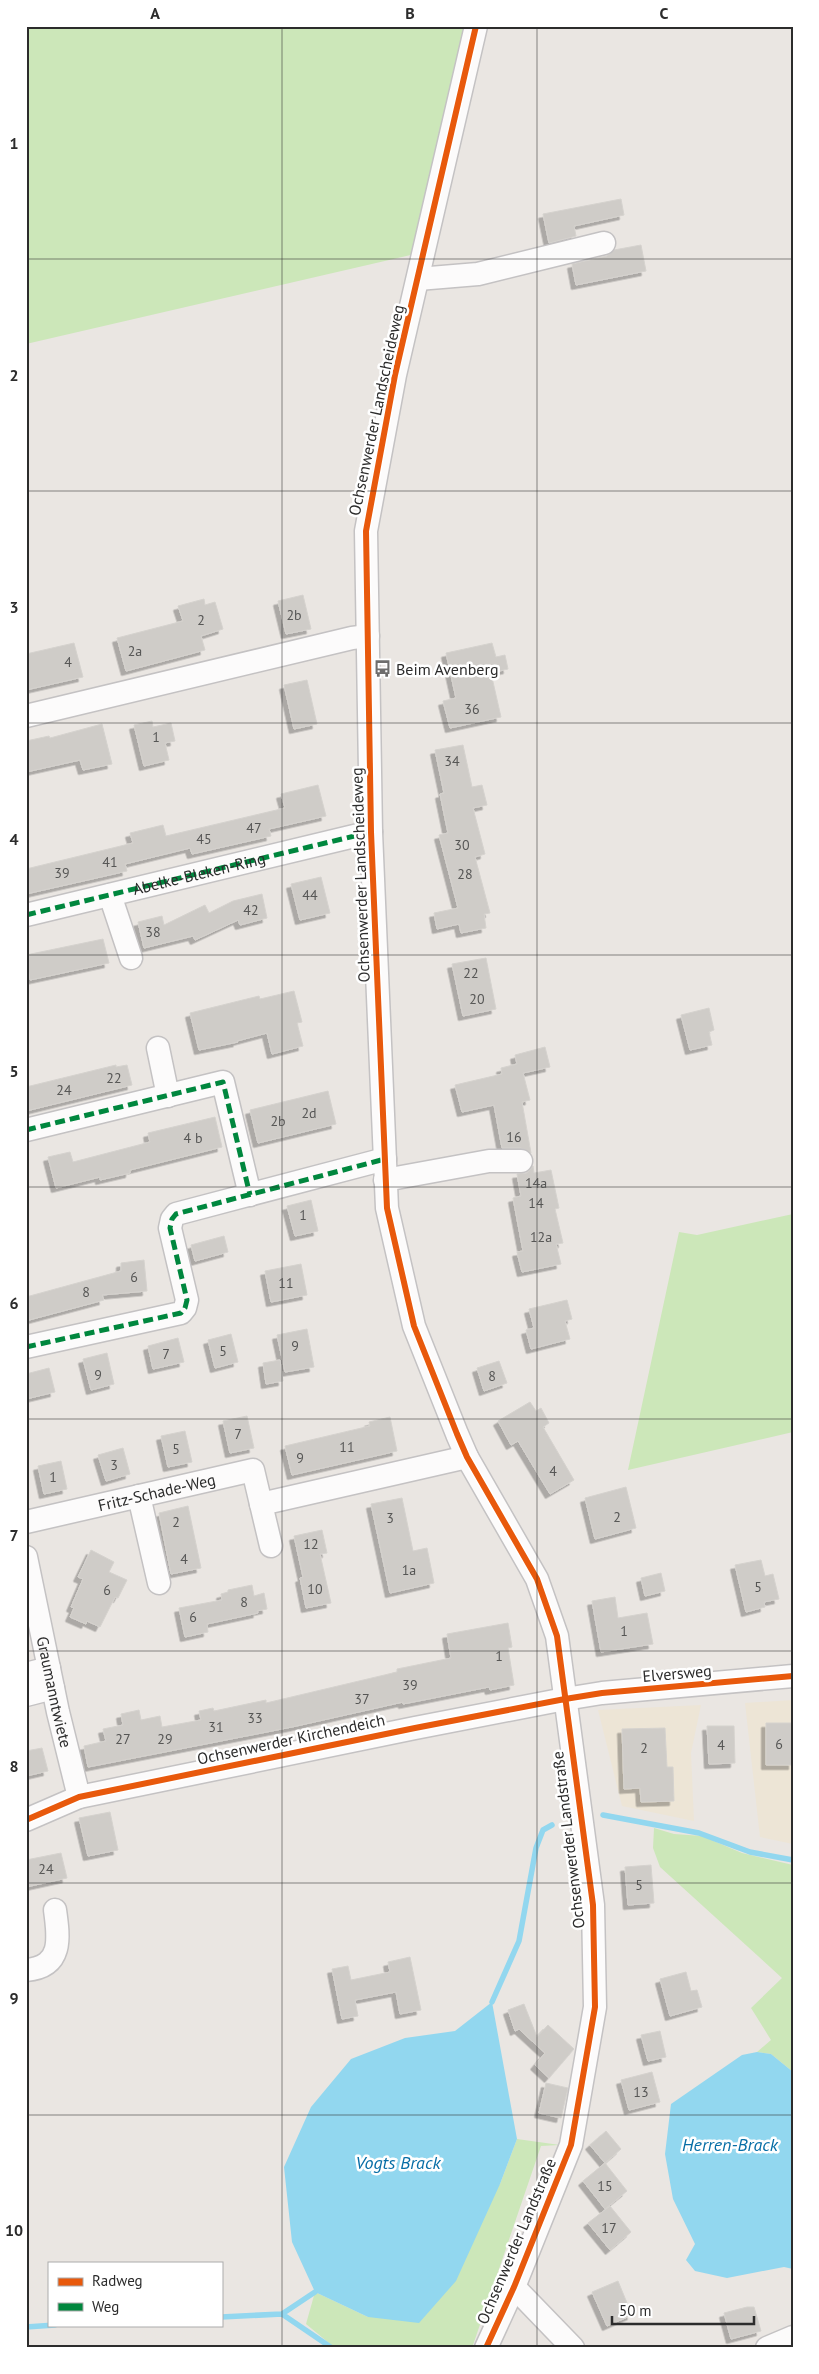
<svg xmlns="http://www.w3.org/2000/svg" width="819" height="2374" font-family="'PT Sans',sans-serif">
<defs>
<filter id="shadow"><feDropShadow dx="-4.5" dy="4.5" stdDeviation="0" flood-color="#0004"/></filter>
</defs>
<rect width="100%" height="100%" fill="#eae6e2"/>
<path fill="#ede5d6" d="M793,1700V1844L760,1837L745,1703Z
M701,1705L691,1753L694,1821L622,1806L598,1710Z"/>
<path fill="#cce7b9" d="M26,26H466L415,254L26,344Z
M793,1214V1432L628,1470L679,1232L697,1235Z
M654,1828L674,1834L702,1836L742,1853L793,1865V2072L771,2054L757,2052L771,2040L751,2008L782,1978L660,1867L653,1848Z
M517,2139L560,2145L541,2146L472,2348H335L306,2324L315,2292L368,2317L500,2184Z"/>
<path fill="#92d7ef" d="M492,2002L517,2139L500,2184L456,2281L419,2323L368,2317L315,2292L292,2242L284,2167L311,2107L351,2059L405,2038L455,2031Z
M757,2052L771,2054L793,2072V2269L784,2267L727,2278L695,2271L686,2260L695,2244L673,2199L665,2154L671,2104L742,2055Z"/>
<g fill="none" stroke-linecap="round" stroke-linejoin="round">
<path stroke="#92d7ef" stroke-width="5.5" d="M603,1815L699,1833L750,1852L793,1860
M492,2002L519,1941L536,1848L543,1830L552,1825
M315,2292L282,2314L332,2348
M221,2317L282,2314
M26,2327L55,2325"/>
</g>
<path fill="#cfccc8" stroke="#d5d2ce" filter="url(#shadow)" d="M621,199L624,215L574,226L576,236L549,243L543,214Z
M641,245L646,271L576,285L572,264L607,256L614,250Z
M303,595L311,629L286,634L278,601Z
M204,599L205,605L215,602L223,629L201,636L205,650L126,671L117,638L183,621L178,606Z
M74,643L83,677L26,690V654Z
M492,643L496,657L505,655L508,669L491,673L501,717L450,728L443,701L456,698L446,653Z
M307,680L317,724L294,729L284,685Z
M152,721L153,727L171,723L175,741L165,743L169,760L144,766L134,725Z
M102,724L112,764L83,770L80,760L26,772V741L49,736L50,738Z
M463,745L472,787L482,785L487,805L473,808L485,854L475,857L490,913L484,914L486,928L461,933L459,924L437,929L434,913L458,908L439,835L448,833L440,794L444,793L435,750Z
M318,785L326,816L269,829L271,836L192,854L190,848L125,864L127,871L26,894V869L133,843L130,833L163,825L166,836L285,808L281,794Z
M321,877L330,913L300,920L291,884Z
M262,894L267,918L240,925L238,920L195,940L193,936L144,948L138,922L162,916L164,925L205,905L209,913L233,901Z
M103,939L109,963L30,980L26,955Z
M486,958L496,1009L463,1016L452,964Z
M294,991L302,1022L297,1023L303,1046L272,1054L267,1033L237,1041L238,1042L199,1050L190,1013L259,996L260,999Z
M709,1008L714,1030L709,1032L712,1045L690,1050L681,1015Z
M545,1047L550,1067L523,1073L530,1100L522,1102L531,1153L521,1148H502L494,1105L462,1112L455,1085L502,1074L501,1068L517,1064L515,1055Z
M116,1065V1067L127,1065L132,1085L26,1111V1087Z
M328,1091L336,1124L258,1143L250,1110Z
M215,1117L222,1147L130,1170V1173L100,1180V1177L56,1188L48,1157L70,1152L73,1162L150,1142L148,1133Z
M533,1166L534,1173L551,1170L559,1208L555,1209L563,1243L556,1244L561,1264L522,1272L517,1252L523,1251L513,1198L521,1196L517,1174L527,1173Z
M311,1200L318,1231L295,1236L287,1206Z
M224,1236L228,1252L195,1261L191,1245Z
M144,1260L147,1291L102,1295L104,1300L29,1320L26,1297L121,1271V1263Z
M301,1264L307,1295L271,1302L265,1271Z
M567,1300L572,1319L565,1321L570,1339L531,1349L526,1330L534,1328L529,1309Z
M307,1329L314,1367L285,1372L277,1335Z
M231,1334L238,1362L215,1368L208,1340Z
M178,1338L184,1362L153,1369L148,1346Z
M107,1353L114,1384L91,1390L83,1359Z
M280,1360L283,1381L266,1384L263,1363Z
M499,1361L507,1383L484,1391L477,1368Z
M49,1368L55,1392L26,1399V1374Z
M530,1402L536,1411L541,1408L549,1423L543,1427L574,1480L550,1494L518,1441L511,1445L498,1421Z
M247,1416L254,1448L230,1453L223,1421Z
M390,1417L397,1451L292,1475L285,1446L370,1426L369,1422Z
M185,1431L192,1462L168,1467L161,1436Z
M123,1448L130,1474L106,1481L98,1455Z
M61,1461L67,1489L44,1494L38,1466Z
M626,1487L636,1528L595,1539L585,1498Z
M402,1498L413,1551L427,1548L434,1583L390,1593L371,1504Z
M188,1506L201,1568L171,1574L159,1513Z
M322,1530L327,1553L320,1554L331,1603L306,1608L300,1578L303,1577L294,1536Z
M91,1550L114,1562L109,1572L127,1580L118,1598L115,1597L100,1627L87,1621L86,1624L70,1617L74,1608L71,1607L83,1579L78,1577Z
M761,1560L765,1576L773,1574L779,1599L764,1602L765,1607L746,1612L735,1565Z
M661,1573L665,1591L645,1596L641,1578Z
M252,1585L254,1596L264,1593L267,1609L257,1611L258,1613L207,1624L208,1632L185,1637L179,1608L222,1600L221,1594L228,1592V1590Z
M615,1597L618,1618L647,1613L653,1644L601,1652L592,1601Z
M508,1623L512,1647L508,1648L514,1685L490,1690L489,1687L403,1704V1702L292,1727L88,1767L84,1746L106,1741L103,1729L123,1725L121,1714L139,1710L141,1720L160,1716L162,1727L201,1720L199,1711L213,1708L214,1711L266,1700V1703L397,1672V1669L451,1658L447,1634Z
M766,1723H793V1765H766Z
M707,1726H734L735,1763L709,1764Z
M665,1728L667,1767H673L674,1801L641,1802L640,1788L624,1789L622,1729Z
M42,1748L48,1771L26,1776V1751Z
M110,1812L118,1850L88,1856L79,1818Z
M61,1853L67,1878L26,1887V1860Z
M651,1865L654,1903L628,1905L625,1867Z
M410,1957L421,2010L400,2014L396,1992L355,2000L358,2016L342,2019L332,1969L348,1966L351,1980L390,1972L388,1962Z
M686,1972L691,1991L697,1990L702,2007L670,2016L660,1979Z
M524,2004L537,2037L548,2025L574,2049L549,2078L535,2065L545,2053L519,2029L515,2031L508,2010Z
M660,2031L666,2057L648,2061L641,2035Z
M652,2072L660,2102L629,2110L621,2080Z
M546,2083L568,2088L561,2118L539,2113Z
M606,2131L621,2149L605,2163L590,2145Z
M605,2163L627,2191L605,2209L583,2181Z
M610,2206L631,2232L610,2250L588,2223Z
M618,2281L632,2315L607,2326L592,2292Z
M747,2307H754L761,2331L731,2339L724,2313Z"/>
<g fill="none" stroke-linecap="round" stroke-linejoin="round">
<defs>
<g id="minor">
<path d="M476,26L395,375L366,531L371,832L387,1208L414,1326L457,1434L467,1457L537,1579L557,1636L593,1905L595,2007L571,2145L514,2287L486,2348"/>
<path d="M418,279L478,274L604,243"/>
<path d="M26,716L352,638L368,636"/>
<path d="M110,895L131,958"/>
<path id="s1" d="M26,915L371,832"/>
<path d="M158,1048L168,1096"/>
<path d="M26,1130L223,1082L250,1195"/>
<path d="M385,1180L489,1161H521"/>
<path d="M26,1347L181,1313L185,1308L187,1300L170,1228L172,1219L176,1214L385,1159"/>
<path d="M139,1496L159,1583"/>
<path d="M261,1504L271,1546"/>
<path id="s2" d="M26,1522L253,1470L261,1504L467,1457"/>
<path id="s3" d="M26,1557L58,1712L79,1797"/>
<path d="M26,1674L49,1668"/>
<path d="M26,1695L53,1688"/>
<path d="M26,1820L79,1797L415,1728L565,1699L602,1693L793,1676"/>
<path d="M26,1970C63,1967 59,1938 55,1910"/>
<path d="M514,2287L573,2348"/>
<path d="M767,2348L793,2337"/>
</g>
</defs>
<use href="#minor" stroke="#c4c2c3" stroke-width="25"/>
<use href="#minor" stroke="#fcfbfb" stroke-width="22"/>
<path stroke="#00873e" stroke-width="5" stroke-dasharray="10 5" stroke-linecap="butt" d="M26,915L371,832
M26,1130L223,1082L250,1195
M26,1347L181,1313L185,1308L187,1300L170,1228L172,1219L176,1214L385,1159"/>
<defs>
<path id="cycleway" d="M476,26L395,375L366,531L371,832L387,1208L414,1326L457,1434L467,1457L537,1579L557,1636L593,1905L595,2007L571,2145L514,2287L486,2348
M26,1820L79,1797L415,1728L565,1699L602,1693L793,1676"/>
</defs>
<use href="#cycleway" stroke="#fff" stroke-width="9"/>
<use href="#cycleway" stroke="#e8590c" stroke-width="6"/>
</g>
<path fill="none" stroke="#2c2c2c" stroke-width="1" stroke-opacity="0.55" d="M282,26V2348M537,26V2348M26,259H793M26,491H793M26,723H793M26,955H793M26,1187H793M26,1419H793M26,1651H793M26,1883H793M26,2115H793"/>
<defs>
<symbol id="bus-bare" viewBox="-9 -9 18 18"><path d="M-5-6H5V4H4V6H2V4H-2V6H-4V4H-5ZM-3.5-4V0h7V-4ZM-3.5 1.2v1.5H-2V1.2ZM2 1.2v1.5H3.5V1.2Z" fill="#6e6d6c" stroke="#fff" stroke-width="2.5" paint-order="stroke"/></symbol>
</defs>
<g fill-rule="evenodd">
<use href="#bus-bare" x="370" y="656" width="25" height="25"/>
</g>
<g text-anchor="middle" stroke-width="5" stroke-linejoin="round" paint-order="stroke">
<g font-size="14" fill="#565655">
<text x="294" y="620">2b</text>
<text x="201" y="625">2</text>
<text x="135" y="656">2a</text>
<text x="68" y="667">4</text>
<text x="472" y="714">36</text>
<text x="156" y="742">1</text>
<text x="452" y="766">34</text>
<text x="254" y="833">47</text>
<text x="204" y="844">45</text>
<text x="462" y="850">30</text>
<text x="110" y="867">41</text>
<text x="62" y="878">39</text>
<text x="465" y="879">28</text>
<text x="310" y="900">44</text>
<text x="251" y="915">42</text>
<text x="153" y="937">38</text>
<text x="471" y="978">22</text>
<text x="477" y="1004">20</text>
<text x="114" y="1083">22</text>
<text x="64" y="1095">24</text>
<text x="309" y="1118">2d</text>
<text x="278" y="1126">2b</text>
<text x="514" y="1142">16</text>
<text x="193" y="1143">4 b</text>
<text x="536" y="1188">14a</text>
<text x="536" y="1208">14</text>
<text x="303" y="1220">1</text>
<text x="541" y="1242">12a</text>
<text x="134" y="1282">6</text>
<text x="286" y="1288">11</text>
<text x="86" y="1297">8</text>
<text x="295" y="1351">9</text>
<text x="223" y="1356">5</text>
<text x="166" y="1359">7</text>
<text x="98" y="1380">9</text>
<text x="492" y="1381">8</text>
<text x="238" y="1439">7</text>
<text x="347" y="1452">11</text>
<text x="176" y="1454">5</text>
<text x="300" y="1463">9</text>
<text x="114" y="1470">3</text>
<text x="553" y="1476">4</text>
<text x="53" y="1482">1</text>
<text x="617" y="1522">2</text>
<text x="390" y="1523">3</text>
<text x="176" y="1527">2</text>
<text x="311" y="1549">12</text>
<text x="184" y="1564">4</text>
<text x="409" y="1575">1a</text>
<text x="758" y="1592">5</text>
<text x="315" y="1594">10</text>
<text x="107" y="1595">6</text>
<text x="244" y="1607">8</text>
<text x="193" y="1622">6</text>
<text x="624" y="1636">1</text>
<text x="499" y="1661">1</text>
<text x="410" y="1690">39</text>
<text x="362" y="1704">37</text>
<text x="255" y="1723">33</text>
<text x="216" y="1732">31</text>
<text x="123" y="1744">27</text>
<text x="165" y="1744">29</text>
<text x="779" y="1749">6</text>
<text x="721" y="1750">4</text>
<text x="644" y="1753">2</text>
<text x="46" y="1874">24</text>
<text x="639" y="1890">5</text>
<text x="641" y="2097">13</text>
<text x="605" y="2191">15</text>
<text x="609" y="2233">17</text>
</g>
<g font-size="16" fill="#2c2c2c" stroke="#fff">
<text transform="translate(376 410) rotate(-78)" y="6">Ochsenwerder Landscheideweg</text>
<text dy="6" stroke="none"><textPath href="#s1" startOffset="178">Abelke-Bleken-Ring</textPath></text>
<text transform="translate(360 875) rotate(-92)" y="6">Ochsenwerder Landscheideweg</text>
<text dy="6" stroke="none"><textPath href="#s2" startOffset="134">Fritz-Schade-Weg</textPath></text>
<text transform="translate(677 1673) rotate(-5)" y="6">Elversweg</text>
<text dy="6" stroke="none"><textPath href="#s3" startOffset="138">Graumanntwiete</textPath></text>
<text transform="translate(291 1739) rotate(-12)" y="6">Ochsenwerder Kirchendeich</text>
<text transform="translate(568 1840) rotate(-97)" y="6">Ochsenwerder Landstraße</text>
<text transform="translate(516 2241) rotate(-67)" y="6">Ochsenwerder Landstraße</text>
</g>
<g font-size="16" fill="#2c2c2c" stroke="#fff" text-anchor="start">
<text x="396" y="675">Beim Avenberg</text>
</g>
<g font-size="18" font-style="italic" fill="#076ea6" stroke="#fff">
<text x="730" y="2151">Herren-Brack</text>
<text x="398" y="2169">Vogts Brack</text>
</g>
</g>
<rect width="819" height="2374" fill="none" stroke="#ffffff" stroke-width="55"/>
<rect x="48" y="2262" width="175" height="65" fill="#ffffff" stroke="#ababab"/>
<rect x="58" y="2278" width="25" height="8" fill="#e8590c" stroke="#ababab"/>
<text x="92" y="2286" font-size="15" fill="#2c2c2c">Radweg</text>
<rect x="58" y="2303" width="25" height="8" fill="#00873e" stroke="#ababab"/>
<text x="92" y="2312" font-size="15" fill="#2c2c2c">Weg</text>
<path d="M612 2316v8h142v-8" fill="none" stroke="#2c2c2c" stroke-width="2.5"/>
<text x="619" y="2316" font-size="15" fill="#2c2c2c" stroke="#ffffff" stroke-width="4" paint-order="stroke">50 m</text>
<rect x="28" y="28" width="764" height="2318" fill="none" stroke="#2c2c2c" stroke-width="2"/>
<g font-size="16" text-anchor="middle" font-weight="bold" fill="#2c2c2c">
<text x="155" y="19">A</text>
<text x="410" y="19">B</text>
<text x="664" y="19">C</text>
<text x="14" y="149">1</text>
<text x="14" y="381">2</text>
<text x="14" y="613">3</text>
<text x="14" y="845">4</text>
<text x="14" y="1077">5</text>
<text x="14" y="1309">6</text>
<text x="14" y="1541">7</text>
<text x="14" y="1772">8</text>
<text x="14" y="2004">9</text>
<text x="14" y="2236">10</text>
</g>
</svg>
